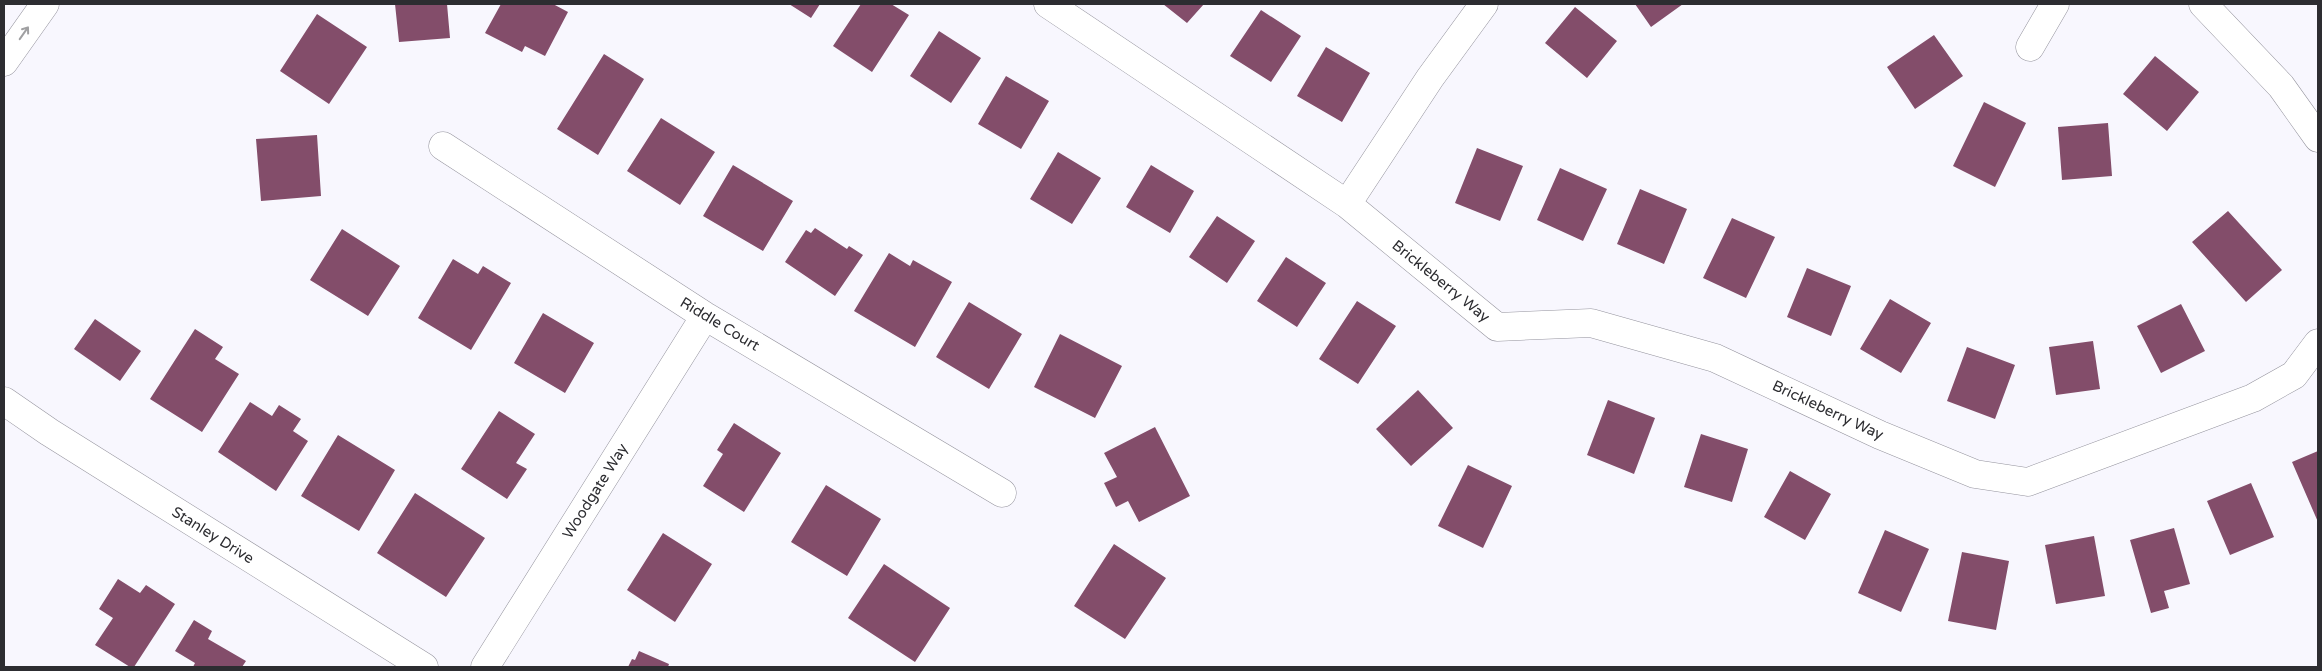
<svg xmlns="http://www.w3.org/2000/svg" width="2322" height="671" font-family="'Varela Round',sans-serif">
<rect width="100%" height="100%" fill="#f8f7fe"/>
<path fill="#834d6a" d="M395,4H447L450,38L399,42Z
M501,4H553L568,12L545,56L525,46L522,52L485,33Z
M789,4H820L811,18Z
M861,4H891L909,15L872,72L833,46Z
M1163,4H1204L1187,23Z
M1635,4H1683L1651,27Z
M1575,7L1617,41L1587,78L1545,43Z
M1261,10L1301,36L1271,82L1230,56Z
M317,14L367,47L329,104L280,71Z
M939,31L981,58L951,103L910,76Z
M1934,35L1963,76L1915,109L1887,67Z
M1326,47L1370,73L1342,122L1297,96Z
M604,54L644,79L598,155L557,129Z
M2155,56L2199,92L2167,131L2123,94Z
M1006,76L1049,101L1021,149L978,124Z
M1984,102L2026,123L1995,187L1953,166Z
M661,118L715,152L680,205L627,171Z
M2108,123L2112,176L2062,180L2058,127Z
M317,135L321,196L261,201L256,139Z
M1477,148L1523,166L1500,221L1455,203Z
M1058,152L1101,178L1072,224L1030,199Z
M733,165L793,201L763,251L703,216Z
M1151,165L1194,191L1170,233L1126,207Z
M1560,168L1607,189L1583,241L1537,220Z
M1640,189L1687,209L1664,264L1617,244Z
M2228,211L2282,270L2246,302L2192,242Z
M1217,216L1255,241L1227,283L1189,257Z
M1732,218L1775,237L1746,298L1703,278Z
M815,228L847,249L849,246L863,255L835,296L785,262L806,230L811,233Z
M342,229L400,266L368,316L310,280Z
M889,253L910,266L913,260L952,282L915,347L854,311Z
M1286,257L1326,283L1297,327L1257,301Z
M453,259L478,274L483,266L511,283L471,350L418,318Z
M1807,268L1851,286L1831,336L1787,317Z
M1890,299L1931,323L1901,373L1860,349Z
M1357,301L1396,326L1358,384L1319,359Z
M969,302L1022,334L989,389L936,357Z
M2181,304L2205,351L2161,373L2137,326Z
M543,313L594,343L565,393L514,363Z
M95,319L141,351L120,381L74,349Z
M195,329L223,347L215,359L239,374L202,432L150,399Z
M1060,334L1122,366L1095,418L1034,387Z
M2093,341L2100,389L2056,395L2049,347Z
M1967,347L2015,365L1995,419L1947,401Z
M1418,390L1453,428L1411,466L1376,429Z
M1608,400L1655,418L1634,474L1587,455Z
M250,402L272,416L279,405L301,419L293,431L308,441L276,491L218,452Z
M499,411L535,434L516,463L527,469L507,499L461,469Z
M734,423L781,453L744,512L703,486L723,454L717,450Z
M1155,427L1190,496L1139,522L1128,501L1116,507L1104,483L1117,477L1104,453Z
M1701,434L1748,449L1732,502L1684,487Z
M338,435L395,470L359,531L301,496Z
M2318,451V522L2292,462Z
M1468,465L1512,486L1483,548L1438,526Z
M1790,471L1831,494L1805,540L1764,517Z
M2251,483L2274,537L2230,555L2207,501Z
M826,485L881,519L847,576L791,542Z
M415,493L485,538L446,597L377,553Z
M2174,528L2190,584L2164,591L2169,608L2151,613L2130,540Z
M1885,530L1929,549L1901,612L1858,593Z
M663,533L712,564L675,622L627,590Z
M2094,536L2105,596L2056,604L2045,545Z
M1114,544L1166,578L1125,639L1074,606Z
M1962,552L2009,561L1996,630L1948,621Z
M884,564L950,608L915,662L848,618Z
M118,579L140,593L146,585L175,604L134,667H130L95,645L113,618L99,609Z
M194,620L212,631L208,639L246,661L242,667H193L195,663L175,651Z
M639,651L669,664L668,667H628L632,659L635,660Z"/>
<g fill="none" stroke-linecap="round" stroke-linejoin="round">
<defs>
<path id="minor" d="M1048,4L1347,204
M1484,4L1430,78L1347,204L1497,327L1591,323L1715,358L1880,435L1975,474L2028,482L2253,398L2294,375L2318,343
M2203,4L2281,86L2318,138
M2030,47L2055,4
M443,146L705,316L1002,493
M4,401L49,432L424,667
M485,667L705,316"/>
<path id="major" d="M4,62L45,4"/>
</defs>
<use href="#minor" stroke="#95949e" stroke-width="29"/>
<use href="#major" stroke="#95949e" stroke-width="29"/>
<use href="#minor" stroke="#fff" stroke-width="28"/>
<use href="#major" stroke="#fff" stroke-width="28"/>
</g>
<defs><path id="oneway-shaft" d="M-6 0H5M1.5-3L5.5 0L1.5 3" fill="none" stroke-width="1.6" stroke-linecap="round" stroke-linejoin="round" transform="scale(1.25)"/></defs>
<use stroke="#a0a0a2" href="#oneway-shaft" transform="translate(24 33) rotate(-55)"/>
<g text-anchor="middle" stroke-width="5" stroke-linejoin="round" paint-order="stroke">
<g font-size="15" fill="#2d2d31" stroke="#fff">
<text transform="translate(1441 281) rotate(39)" y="5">Brickleberry Way</text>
<text transform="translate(720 324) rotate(31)" y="5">Riddle Court</text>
<text transform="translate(1828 410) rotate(25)" y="5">Brickleberry Way</text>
<text transform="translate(595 491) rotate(-58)" y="5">Woodgate Way</text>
<text transform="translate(213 535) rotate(32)" y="5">Stanley Drive</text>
</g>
</g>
<rect width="2322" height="671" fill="none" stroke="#2d2d31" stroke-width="10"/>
</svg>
